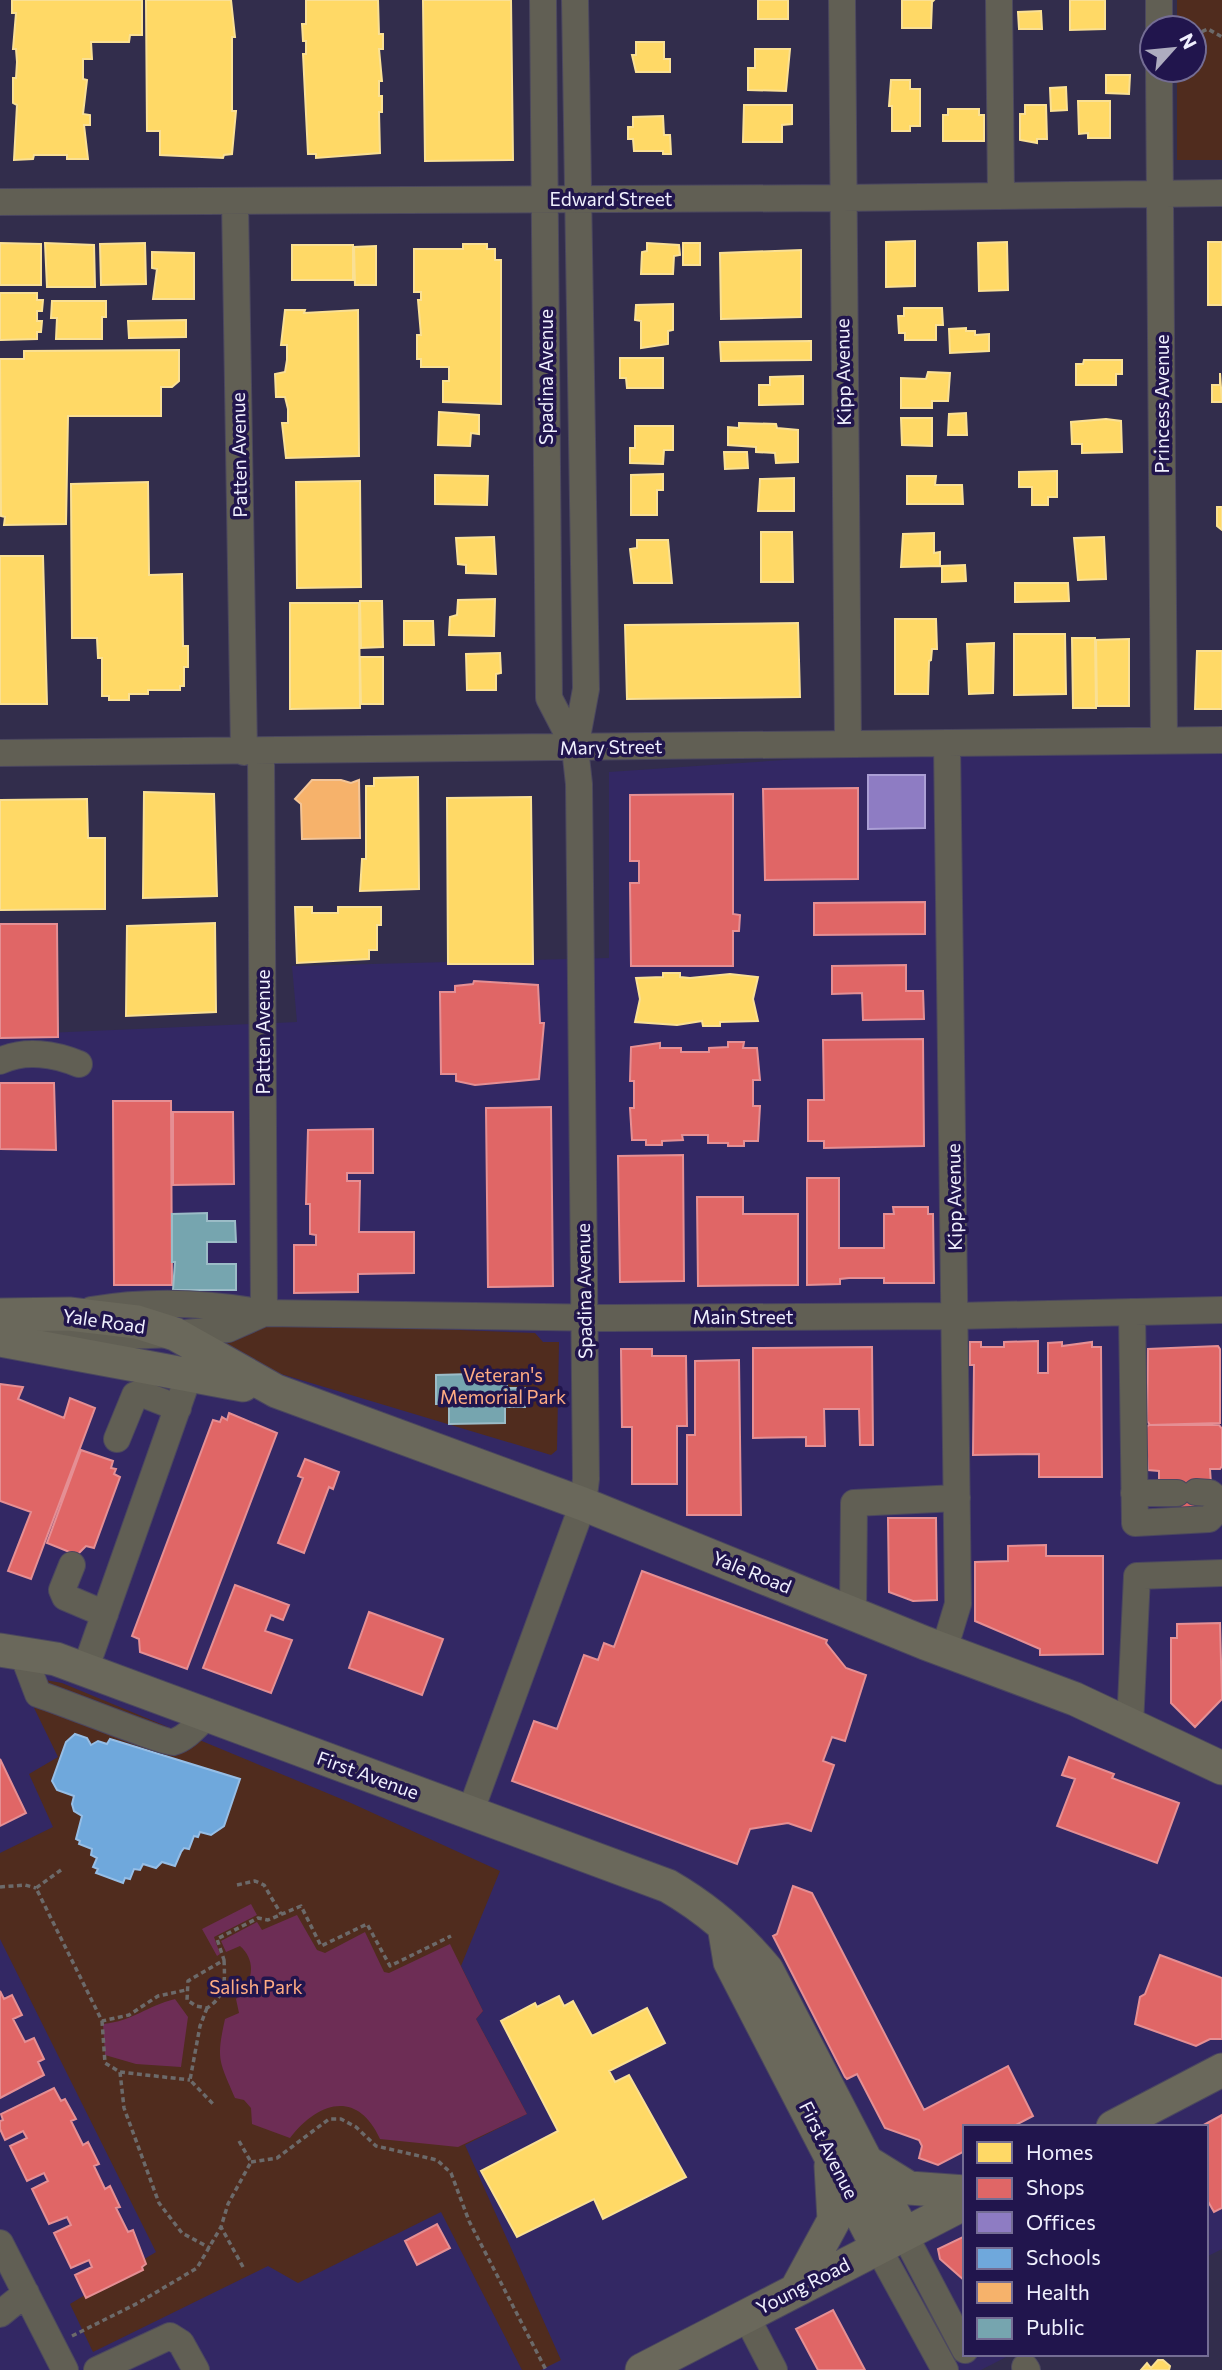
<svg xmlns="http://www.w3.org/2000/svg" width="1222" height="2370" font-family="Commissioner,sans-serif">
<rect width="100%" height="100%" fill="#322d4c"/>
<path fill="#332864" d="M1222,730V2249L1206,2257V2127H965V2354H1012L981,2370H0V1035L297,1022L292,966L609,958V772Z"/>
<path fill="#502c1e" d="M1177,0H1222V160H1177V70H1194V28H1177Z
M258,1322L535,1333L543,1342H559L557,1450L551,1455L261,1368L215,1339Z
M18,1675L62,1683L351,1803L500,1871L461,1966L483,2011L476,2019L527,2114L465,2145L561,2360L541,2370H522L441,2212L298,2283L268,2266L93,2352L70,2304L156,2252L0,1939V1853L53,1827L29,1774L58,1757Z"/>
<path fill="#6d2d55" d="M251,1904L257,1915L214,1937L220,1954L217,1956L202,1929Z
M297,1915L317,1950L325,1953L365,1932L384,1972L389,1973L450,1944L483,2011L476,2019L527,2114L458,2147L380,2139C357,2089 318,2102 290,2138L252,2124L251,2108L244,2100L235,2098C219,2060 216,2060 225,2019L239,2013L236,1999C252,1984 258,1962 240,1946L226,1952L221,1941L257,1922L262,1930Z
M175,1999L188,2017L181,2067L136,2064L105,2055L103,2024C134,2021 146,2006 175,1999Z"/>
<path fill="#ffd966" stroke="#fae094" stroke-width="2" d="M12,0H142V35H130L129,42H91L92,59H83V79L87,80L83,114L90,115V125H84L88,159H67V155H34L33,159L14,160L17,105L13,103V78H16L17,62L16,49H13L16,13H12Z
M146,0H231L235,37H232V111H236L232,154L224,155L223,158L160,155V131H147Z
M306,0H378L379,34H383V49H379L382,81H379V96H382V112H379L380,153L316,158V154H308L303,54H306V41H303L302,24H306Z
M423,0H511L513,160L425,161Z
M758,0H788V19H758Z
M902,0H934L932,2L931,28H902Z
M1070,0H1105V29L1070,30Z
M1041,11L1042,29H1019L1018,12Z
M636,42H664V59H670V72H636L632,55H636Z
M755,49H790L786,91L748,90V68H755Z
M1106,75H1130L1129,94L1106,93Z
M891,80H910V89H920V126H910V131H892V106H889Z
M1066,87L1067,110L1051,111L1050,88Z
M1078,101H1110V138H1088V133L1079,134Z
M744,105H792V124L782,125V142H743Z
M1025,105H1046L1047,139H1037V143L1020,140V114H1025Z
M948,109H979V115H984V141H943V115H948Z
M663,116L664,135H670L671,154H663V151H634L633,139H628V127H633V117Z
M915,241V286L886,287V242Z
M1007,242L1008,290L979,291L978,243Z
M1208,242H1222V305H1208Z
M0,243L41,244V285H0Z
M45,243L94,245L95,287H47Z
M145,243L146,284L101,285L100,244Z
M647,243L679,245L680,255L674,256L673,274H641L642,252L647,251Z
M683,243H700V265H683Z
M463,244H487V249H495V260H501V404L443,402V381H449V367H421V359H417V335H421L418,300H421V292H414V249H463Z
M292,245H353V280H292Z
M376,246V285H355L354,247Z
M801,250V317L721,319L720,253Z
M152,252L194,253V299H153L157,269L152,268Z
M0,293H37V300H43L42,311H37V321H42L41,332H37V339L0,340Z
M52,301H106V317H102V339H56L57,318H51Z
M673,304V330L668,331V344L641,348V321L635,320L636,305Z
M904,308H942L943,325H936V340H905V333H899L898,316H904Z
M285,310H305L304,313L358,310L359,456L286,458L282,423H288V409L285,397H276L275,374L285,372L287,360V345H281Z
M186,320V337L129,338L128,321Z
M966,328V331H975V335L989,334V351L950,353L949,329Z
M811,341V360L721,361L720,342Z
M179,350V381L172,387H161V416H68L66,524L4,525L5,517L1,516L0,359H24V351Z
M620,358H663V388H627L626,378H620Z
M1084,360H1122V374H1116V385H1076V364H1083Z
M928,372L950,373L948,401H932V408H901V378L926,379Z
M1220,373L1222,402H1212V385H1220Z
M803,376V404L759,405V385H770V377Z
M439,412L479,415V434L471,433L470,446L438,445Z
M966,413L967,435H948L949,414Z
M901,418H932V446L902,445Z
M1106,419L1121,421L1122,452L1082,453V444H1072L1071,422Z
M739,423L776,424L777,428L798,430V462L776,463L775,453L756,452V447L728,445V427L739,428Z
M635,426H673V450H664L663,464L630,463V448H635Z
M724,452H747L748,468L725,469Z
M1057,471V497H1048V505H1032V487H1019V472Z
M663,474V490H657V515H631V475Z
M435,475L488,476L487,505L435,504Z
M907,476H936L935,485H962L963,504H907Z
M794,478V511H758L760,479Z
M360,481L361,587L297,588L296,482Z
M148,482L149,575L182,574L183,646H188V667H184V686H180V690H148V694H129V700H109V696H102V658H98L97,638H72L71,484Z
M1217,507H1222V530L1217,526Z
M761,532H792L793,582H761Z
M934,533V553L940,552V566L901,567L903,534Z
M494,537L496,574L466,573V565L458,564L456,538Z
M1104,537L1106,579L1078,580L1074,538Z
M637,540H668L672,583H634L630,549L637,548Z
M0,556H43L47,704H0Z
M965,565L966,581L942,582V566Z
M1015,583H1068L1069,601L1015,602Z
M495,599L494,636L449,635L450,617L457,615L458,600Z
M360,601H382L383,647L361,648Z
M290,603H359L360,708L290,709Z
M895,619H936L937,649H932L931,660L929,661L928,694H895Z
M404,621H433L434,645H404Z
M798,623L800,697L627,699L625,625Z
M1014,634H1065L1066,694L1014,695Z
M1072,638H1095L1096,708H1073Z
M1129,639V706H1097L1096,640Z
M994,643L993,693L969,694L967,644Z
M1197,651H1222V709H1195Z
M500,653L501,673L496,674V690H467L466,654Z
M360,657H383V704H361Z
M418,777L419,889L360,891L362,859H366V786H374V778Z
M144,792L214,794L217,896L143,898Z
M531,797L533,964H448L447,798Z
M87,799L88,838H105V909L0,910V800Z
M295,907H312V913H338V907H381V925H377V950H369V959L297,963Z
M215,923L216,1012L126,1016L127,926Z
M663,973H680V977L690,978L730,974L758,977L753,999L758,1021L720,1022V1026H703L702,1021L677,1025L635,1022L640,999L636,978L663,977Z
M559,1996L564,2006L573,2001L592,2036L647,2008L665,2043L609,2071L615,2082L629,2075L686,2177L603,2219L594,2199L517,2237L481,2171L558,2131L501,2021L535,2003L537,2007Z
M1158,2360H1163L1170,2366L1169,2370H1141L1147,2363L1151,2368Z"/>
<path fill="#e06666" stroke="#e58f94" stroke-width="2" d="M858,788V879L765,880L763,789Z
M733,794V914L740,915L739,931H733V966H631L630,883H639V861H630V795Z
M925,902V934L814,935V903Z
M0,924H57L58,1037L0,1038Z
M906,965V991H923L924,1019L863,1020L862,993L832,994V966Z
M474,981L538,985L540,1023H544L539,1079L475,1085L456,1081V1074H441L440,992H455V986L473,984Z
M923,1039L924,1146L824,1148V1141H808V1100H824L823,1040Z
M728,1042H744L743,1048H757L760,1080H753V1106H760L758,1141H744V1146H728V1143H708V1135H682L683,1140L662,1141V1145H646V1140H632L630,1108H634V1081H630L631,1047L660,1043V1048H681V1052H709V1048L728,1047Z
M0,1083H54L56,1150L0,1149Z
M113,1101H171L172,1285H114Z
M551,1107L553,1286L488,1287L486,1108Z
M173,1112H233L234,1184L173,1185Z
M373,1129V1173H347V1181H360L359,1232H414V1273L358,1274V1292L294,1293V1245H316V1235L310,1234V1204H306L308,1130Z
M683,1155L684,1281L620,1282L618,1156Z
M807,1178H839V1248H884V1214H894L893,1207H928V1214H933L934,1283H884V1278H849L840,1279V1284L807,1285Z
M697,1197H743V1214H798V1285L698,1286Z
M1038,1341V1373H1048V1343L1062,1342V1346L1092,1342V1347H1101L1102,1477H1039V1454L973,1455L974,1365H970V1342H981V1347H1004V1342Z
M1218,1346L1220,1349V1423L1150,1425L1147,1421L1148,1349Z
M872,1347L873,1445H860L859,1409H824L825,1446H806V1437L753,1438V1348Z
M621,1349H652V1356H686L687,1426H677V1484H632V1427H622Z
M739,1360L741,1515H687V1435H695V1361Z
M0,1384L23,1387L18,1399L64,1418L70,1398L95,1408L31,1579L8,1571L31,1512L0,1501Z
M229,1413L277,1433L187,1669L140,1652L139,1639L132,1636L213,1420L220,1422L222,1417L227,1420Z
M1149,1425H1219L1222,1429V1466L1220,1469H1210L1211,1484L1196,1487L1197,1509H1177V1488L1159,1485V1471L1148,1470L1145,1428Z
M81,1450L113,1461L111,1468L116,1469L114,1474L120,1477L94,1548L86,1546L77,1555L47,1543Z
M305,1459L339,1472L333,1489L329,1487L304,1553L278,1543L303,1478L298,1476Z
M888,1518H936L937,1600L913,1601L889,1592Z
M1046,1545V1556H1103V1654L1040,1655V1649L975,1621V1562L1008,1561V1546Z
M642,1571L827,1640L826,1643L846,1668L866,1675L845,1741L832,1737L823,1761L834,1765L811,1831L788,1823L750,1829L737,1864L512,1781L534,1721L557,1729L584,1655L598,1660L604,1643L614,1647Z
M235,1585L289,1605L283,1620L271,1615L265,1631L292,1640L271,1693L203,1668Z
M369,1612L443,1639L422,1695L349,1668Z
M1220,1623L1222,1699L1195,1727L1171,1703V1638H1177V1624Z
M1069,1757L1114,1774L1112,1778L1179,1803L1157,1863L1057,1826L1075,1779L1062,1775Z
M0,1759L26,1813L0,1826Z
M793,1886L812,1893L924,2110L1008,2066L1033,2116L1012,2127H965V2151L938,2165L919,2158L922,2146L919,2140L885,2128L857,2074L847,2079L845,2077L773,1936L777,1934Z
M1160,1955L1222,1978V2039H1210L1196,2046L1135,2024L1140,1997L1145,1994Z
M0,1991L4,1999L12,1995L22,2015L13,2019L25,2042L34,2038L44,2059L38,2062L44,2075L0,2098Z
M54,2088L61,2101L65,2099L76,2119L71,2121L83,2145L88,2142L99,2164L94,2166L105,2189L110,2186L120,2207L116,2208L128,2232L133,2230L146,2264L142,2267L143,2270L86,2298L75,2275L92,2267L89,2260L71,2268L54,2233L71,2225L67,2217L49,2224L32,2189L48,2181L44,2173L27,2181L10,2146L27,2138L23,2131L5,2140L0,2129V2121L3,2120L1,2114Z
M1222,2115V2208L1214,2212L1206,2198V2127H1200Z
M437,2224L450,2248L417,2265L405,2241Z
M965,2236V2281L940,2259L938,2249Z
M833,2310L865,2370H818L796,2329Z"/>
<path fill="#8e7cc3" stroke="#ab9fd5" stroke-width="2" d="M868,775H925V828L868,829Z"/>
<path fill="#6fa8dc" stroke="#96bee6" stroke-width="2" d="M75,1734L87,1738L91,1745L98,1741L107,1744L110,1739L240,1779L224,1826L211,1835L200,1832L198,1837L194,1836L189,1849L184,1848L181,1852L175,1866L162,1862L156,1868L143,1864L140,1870L134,1869L130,1879L125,1878L123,1883L96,1873L98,1869L93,1867L97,1858L91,1855L92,1849L79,1844L80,1841L76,1839L82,1816L74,1811L72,1804L74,1796L57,1790L52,1781L66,1742Z"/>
<path fill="#f6b26b" stroke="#f4c597" stroke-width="2" d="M312,780H341L351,783L359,780L360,838L302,839L301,804L295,799Z"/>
<path fill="#76a5af" stroke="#9bbcc7" stroke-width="2" d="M207,1213V1221H235L236,1242H207V1264H236V1290H173L175,1262H172V1214Z
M507,1373V1388H525V1407H505V1423L449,1424V1404H436V1375Z"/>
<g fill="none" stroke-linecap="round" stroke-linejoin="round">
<defs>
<path id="minor" d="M543,0L549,698L575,748
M842,0L848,743
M999,0L1001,196
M1159,0V28
M1159,70L1164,739
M235,201L244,752
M0,202L842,198L1222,193
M261,751L264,1313
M0,753L1222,740
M0,1061C25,1049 55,1054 79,1064
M91,1310C150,1300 205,1302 264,1313L611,1318L956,1316L1222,1310
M1132,1312L1135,1523L1209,1519L1222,1505
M45,1339L175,1334L228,1329L264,1313
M117,1439L135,1395L140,1393L178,1408
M1196,1492L1210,1493L1222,1503
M1134,1493H1177
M72,1565L62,1590L65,1597L105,1614
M853,1613L854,1503L957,1498
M944,1650L958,1604L947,743
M22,1652L38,1694C58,1700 164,1743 173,1742C186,1739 198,1724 208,1715
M85,1670L189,1375
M1130,1725L1137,1576L1222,1573
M470,1813L583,1504L586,1479L579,784L575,748L586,689L575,0
M904,2234L965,2350
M0,2243L65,2370
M878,2248L945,2370
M0,2314L26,2293
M746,2316L774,2370
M1025,2367L1027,2370
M97,2370L170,2336L181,2343L196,2370"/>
<path id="major" d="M0,1315L69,1314L137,1322L175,1334L276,1391L583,1504L925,1643L1075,1699L1222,1768
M0,1340L243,1385
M0,1650L56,1659L668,1886C706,1908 739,1936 767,1970L904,2234
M724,1926L730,1962L878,2248
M1113,2127L1222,2070
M867,2162L909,2188L965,2192
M796,2290L834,2220L831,2166
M642,2370L965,2203"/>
</defs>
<use href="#minor" stroke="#4b475f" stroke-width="28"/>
<use href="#major" stroke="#4b475f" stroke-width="35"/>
<path stroke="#6c6a6a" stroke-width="3.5" stroke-dasharray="5 3.5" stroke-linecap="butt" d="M1194,35L1208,29L1222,37
M61,1870L36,1888L102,2021L129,2015L158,1996L186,1990
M237,1885L255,1881L264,1885L281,1914
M0,1887L25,1885L36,1888
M224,1960C225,1981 226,1996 207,2008L196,2006L187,2000L188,1981L224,1960L217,1939L258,1918L268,1920L301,1906L321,1946L367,1924L390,1966L451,1936
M207,2008L200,2026L190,2080L214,2105
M102,2021L105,2063L120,2072L124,2108L159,2203L182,2233L210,2248
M120,2072L190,2080
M239,2141L251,2162
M251,2162L277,2158L329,2119H341L356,2127L376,2146L437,2160L451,2173L469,2221L546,2370
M243,2267L221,2227L228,2204L251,2162
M72,2336L138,2303L197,2268L221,2227"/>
<use href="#minor" stroke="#615f54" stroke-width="26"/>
<use href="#major" stroke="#6a685b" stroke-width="33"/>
</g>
<g text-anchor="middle" stroke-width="7" stroke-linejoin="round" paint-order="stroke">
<g font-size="19" fill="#f0f0fe" stroke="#21154d">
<text x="611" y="206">Edward Street</text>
<text transform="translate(843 372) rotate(-91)" y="7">Kipp Avenue</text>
<text transform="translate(546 377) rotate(-90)" y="7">Spadina Avenue</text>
<text transform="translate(1162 404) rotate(-90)" y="7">Princess Avenue</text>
<text transform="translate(239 455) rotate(-91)" y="7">Patten Avenue</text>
<text transform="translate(611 747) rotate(-1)" y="7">Mary Street</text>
<text transform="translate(263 1032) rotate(-90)" y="7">Patten Avenue</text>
<text transform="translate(954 1197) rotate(-91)" y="7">Kipp Avenue</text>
<text transform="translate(584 1291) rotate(-91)" y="7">Spadina Avenue</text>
<text x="743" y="1324">Main Street</text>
<text transform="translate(104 1321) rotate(8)" y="7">Yale Road</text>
<text transform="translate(752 1572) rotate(22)" y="7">Yale Road</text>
<text transform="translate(368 1775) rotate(20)" y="7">First Avenue</text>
<text transform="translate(829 2150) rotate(63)" y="7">First Avenue</text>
<text transform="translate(803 2286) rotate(-27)" y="7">Young Road</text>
</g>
<g font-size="19" fill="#ffac83" stroke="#21154d">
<text x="503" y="1382">Veteran's<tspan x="503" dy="22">Memorial Park</tspan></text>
<text x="256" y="1994">Salish Park</text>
</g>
</g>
<rect x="963" y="2125" width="245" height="231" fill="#21154d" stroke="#746d94" stroke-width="2"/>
<rect x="977" y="2142" width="35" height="21" fill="#ffd966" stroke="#746d94" stroke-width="2"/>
<text x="1026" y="2160" font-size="21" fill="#f0f0fe">Homes</text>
<rect x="977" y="2178" width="35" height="21" fill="#e06666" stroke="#746d94" stroke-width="2"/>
<text x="1026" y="2195" font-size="21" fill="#f0f0fe">Shops</text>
<rect x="977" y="2212" width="35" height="21" fill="#8e7cc3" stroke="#746d94" stroke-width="2"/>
<text x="1026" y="2230" font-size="21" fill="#f0f0fe">Offices</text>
<rect x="977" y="2248" width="35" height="21" fill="#6fa8dc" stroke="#746d94" stroke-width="2"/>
<text x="1026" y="2265" font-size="21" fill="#f0f0fe">Schools</text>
<rect x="977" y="2282" width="35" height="21" fill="#f6b26b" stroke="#746d94" stroke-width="2"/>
<text x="1026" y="2300" font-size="21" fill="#f0f0fe">Health</text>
<rect x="977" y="2318" width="35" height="21" fill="#76a5af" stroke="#746d94" stroke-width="2"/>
<text x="1026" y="2335" font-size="21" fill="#f0f0fe">Public</text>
<g transform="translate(1173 49) rotate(63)"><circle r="33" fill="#21154d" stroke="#746d94" stroke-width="2"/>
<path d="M0-5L12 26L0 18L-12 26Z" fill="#aeacc0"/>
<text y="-10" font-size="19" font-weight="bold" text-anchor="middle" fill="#f0f0fe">N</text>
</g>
</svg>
